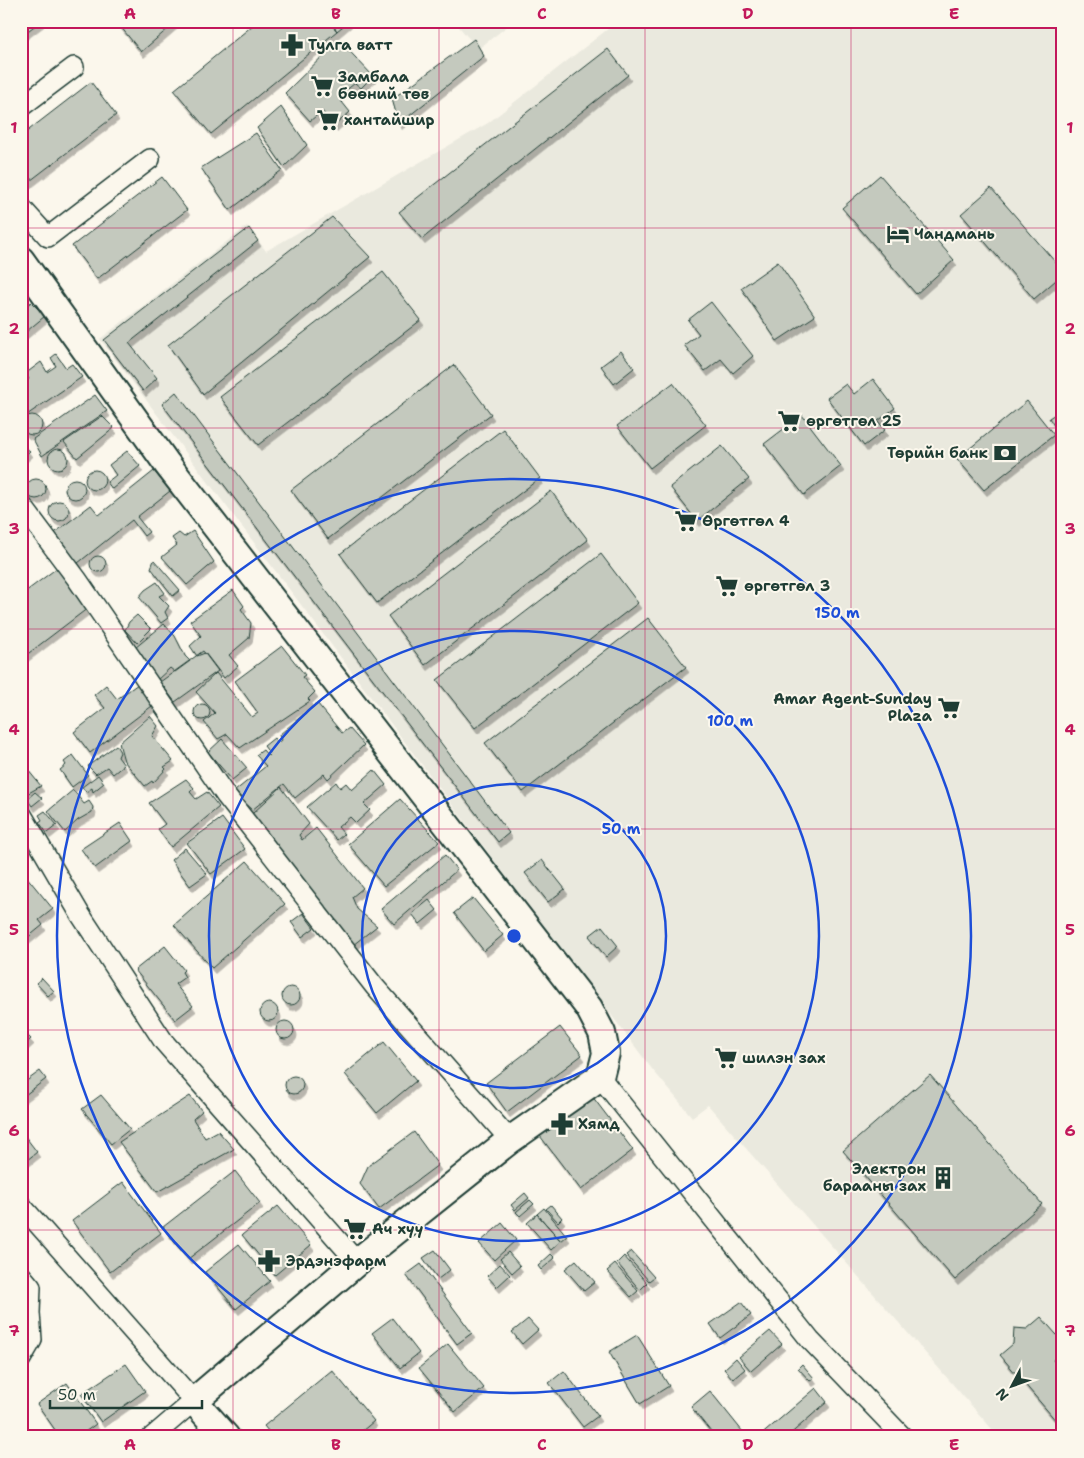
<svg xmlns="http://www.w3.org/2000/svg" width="1084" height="1458" font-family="'Shantell Sans',sans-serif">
<defs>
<filter id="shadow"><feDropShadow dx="3" dy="5.5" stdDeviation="0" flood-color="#0004"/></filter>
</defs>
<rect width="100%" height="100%" fill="#fbf7ec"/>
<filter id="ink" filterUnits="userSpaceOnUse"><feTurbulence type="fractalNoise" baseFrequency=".02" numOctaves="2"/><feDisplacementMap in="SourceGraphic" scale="10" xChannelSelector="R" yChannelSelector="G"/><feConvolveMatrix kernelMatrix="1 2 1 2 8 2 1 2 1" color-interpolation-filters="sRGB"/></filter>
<g filter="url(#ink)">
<path fill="#eae9de" d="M454,21H514L478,49Z
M618,21H1063V1437H999L708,1105L692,1117L652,1069L100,339L247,226L266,251L488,123Z"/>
<path fill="#c4c9be" stroke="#1f3d34" filter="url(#shadow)" d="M21,21H41L21,36Z
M116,21H177L141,52Z
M258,21H329L337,31L211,134L174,90Z
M329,21H349L337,31Z
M474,39L484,56L399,124L392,99Z
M339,40L373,76L361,88L355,83L338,97L350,112L334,126L322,111L310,121L285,93Z
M608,49L628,75L422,239L399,212Z
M91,82L116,115L26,184L21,177V136Z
M281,107L307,145L284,167L257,128Z
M256,133L282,170L230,210L201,168Z
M880,175L954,260L916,294L842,208Z
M162,177L187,210L97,279L72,246Z
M991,188L1063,271V274L1034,299L961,214Z
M332,217L370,257L203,394L168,345Z
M249,228L258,241L129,343L157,378L143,391L104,340Z
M778,262L815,316L777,341L741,288Z
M383,272L421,320L258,445L220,397Z
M31,302L45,316L21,336V311Z
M711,302L753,356L733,373L721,359L705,371L684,345L699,334L688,320Z
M621,351L634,368L614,384L601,366Z
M56,354L66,368L72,364L82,377L21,419V392L24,391L21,384L29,379L25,374L41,362L47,372L56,366L51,358Z
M454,365L491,414L328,539L291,490Z
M873,379L895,408L878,421L885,430L864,446L827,398L846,384L854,394Z
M673,383L706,425L650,468L617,426Z
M176,392L509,833L498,842L162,404Z
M95,395L107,411L42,456L33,439Z
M1027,401L1054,435L984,490L957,459Z
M1063,409V430L1059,433L1049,418Z
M802,415L841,466L804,495L764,444Z
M22 425a10 10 0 1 1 20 0a10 10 0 1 1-20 0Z
M102,416L114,428L77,458L64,442Z
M503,429L540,478L377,603L340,554Z
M21,444L30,451L21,459Z
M722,446L749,479L697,521L670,487Z
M48 459a10 10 0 1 1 20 0a10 10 0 1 1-20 0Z
M127,451L140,466L112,489L107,482L116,475L109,465Z
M85 480a10 10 0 1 1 20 0a10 10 0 1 1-20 0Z
M154,471L170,491L137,517L149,532L144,536L132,520L73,567L48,538L91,505L99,515Z
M26 489a10 10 0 1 1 20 0a10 10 0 1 1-20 0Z
M65 489a10 10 0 1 1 20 0a10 10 0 1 1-20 0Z
M551,491L588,540L425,665L388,616Z
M49 511a10 10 0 1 1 20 0a10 10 0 1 1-20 0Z
M193,531L214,562L187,585L162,557L177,545L172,538L179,533L184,537Z
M601,554L638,603L475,728L437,680Z
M90 564a8 8 0 1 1 16 0a8 8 0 1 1-16 0Z
M154,560L180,590L173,596L151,568Z
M57,568L88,608L21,659V595Z
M157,582L165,593L159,596L169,606L165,612L168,618L161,623L139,597L145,590Z
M233,590L244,606L241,609L251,623L249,638L229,655L238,666L224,678L205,653L197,656L190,646L201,636L190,621Z
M137,615L151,629L137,643L125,630L129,622Z
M648,618L686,667L523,792L485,743Z
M164,624L175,636L185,656L190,661L175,672L170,668L157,680L135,648Z
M282,646L305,675L302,677L315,692L308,699L310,701L240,748L227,734L218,739L204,722L215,713L196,692L216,673L252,717L258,713L235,681Z
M203,651L218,671L175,702L160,682Z
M138,684L152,706L90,753L74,732L105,708L94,695L106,685L117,699Z
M317,703L342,733L349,728L364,745L328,779L324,774L295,798L284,784L252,810L235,791L266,766L256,755L263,750L268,756L270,754L264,746L274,738L278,743L281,740L279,735Z
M194 712a8 8 0 1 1 16 0a8 8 0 1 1-16 0Z
M150,716L158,726L152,736L173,761L164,767L166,769L153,783L152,781L145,786L124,761L119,743Z
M222,739L247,768L232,780L208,752Z
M116,745L120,752L118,757L124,765L113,774L107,767L96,774L88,766Z
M73,755L88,775L72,787L60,770L66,765L64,762Z
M28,770L41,786L25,795L21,789V774Z
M374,770L386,785L364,804L370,810L356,823L350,817L338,827L344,834L337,840L307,807L336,782L340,788L346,783L352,790Z
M98,775L104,783L93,792L92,788L86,792L82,787Z
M186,779L194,788L190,792L196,799L207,792L219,807L171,847L158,829L165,824L149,803Z
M281,787L309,824L299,835L302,840L316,828L363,888L352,897L357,909L377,926L353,945L259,830L252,814Z
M73,790L84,804L89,801L93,807L92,812L78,820L65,832L48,811Z
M35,792L42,798L32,806L27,799Z
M400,799L439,842L384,886L348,844Z
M45,811L57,825L47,833L39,822L42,820L39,815Z
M222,818L245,849L211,874L187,843Z
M120,823L132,841L95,868L81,849Z
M185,848L207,874L190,886L171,860Z
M445,855L457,870L394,924L381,909Z
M542,860L565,889L548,902L525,873Z
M247,861L285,904L212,968L174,925Z
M26,876L53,909L39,920L43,925L21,943V879Z
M473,898L503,935L484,951L454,913Z
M429,900L437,910L420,924L412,914Z
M303,913L314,928L302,937L291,922Z
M602,926L618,946L606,957L589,936Z
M165,946L184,970L182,972L185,977L175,984L193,1006L175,1020L135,970Z
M42,978L54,991L48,996L36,983Z
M282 996a9 9 0 1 1 18 0a9 9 0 1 1-18 0Z
M260 1012a9 9 0 1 1 18 0a9 9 0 1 1-18 0Z
M276 1030a9 9 0 1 1 18 0a9 9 0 1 1-18 0Z
M560,1027L582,1055L507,1112L486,1083Z
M21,1029L31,1039L21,1048Z
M384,1042L416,1081L377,1113L345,1074Z
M40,1071L46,1079L21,1098V1085Z
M930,1075L1042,1204L955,1280L843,1151Z
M285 1085a9 9 0 1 1 18 0a9 9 0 1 1-18 0Z
M101,1095L130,1129L111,1144L82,1109Z
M190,1096L202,1111L193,1119L205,1138L218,1131L234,1149L157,1192L119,1142Z
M592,1096L633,1150L581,1190L540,1136Z
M21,1131L37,1152L21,1165Z
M414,1132L438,1165L379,1209L360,1184L368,1166Z
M235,1171L260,1203L188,1259L163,1227Z
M123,1182L161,1233L110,1272L72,1221Z
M525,1193L529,1198L515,1210L511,1205Z
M530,1200L534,1204L520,1216L516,1212Z
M551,1205L562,1218L558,1222L546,1209Z
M278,1206L311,1245L275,1275L242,1235Z
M544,1208L567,1236L561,1241L537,1214Z
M537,1214L561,1241L551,1250L527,1223Z
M502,1223L516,1240L494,1260L479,1243Z
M239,1244L270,1281L236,1309L205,1272Z
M435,1250L450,1270L438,1279L423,1258Z
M631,1251L654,1277L649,1281L626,1255Z
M508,1252L520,1266L512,1273L500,1259Z
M551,1254L555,1258L541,1270L538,1266Z
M624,1256L647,1283L640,1290L617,1263Z
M576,1260L595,1282L584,1291L565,1269Z
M421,1264L472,1333L457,1344L406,1275Z
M500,1264L510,1275L497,1287L487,1276Z
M615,1264L638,1291L631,1297L607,1271Z
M741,1302L751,1315L720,1338L710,1324Z
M1041,1317L1063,1342V1352L1053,1360L1063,1371V1429L1000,1355L1013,1344L1014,1328L1027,1329Z
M392,1318L419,1353L400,1368L372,1333Z
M528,1319L538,1330L522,1344L512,1332Z
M770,1331L782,1344L751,1371L739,1357Z
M637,1335L669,1386L640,1404L609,1352Z
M448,1344L484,1388L455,1412L419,1368Z
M736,1358L745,1369L733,1379L724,1369Z
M126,1364L145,1391L101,1422L81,1394Z
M802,1364L814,1378L810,1381L798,1368Z
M332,1370L374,1421L355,1437H273L264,1426Z
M564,1371L598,1416L583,1427L549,1383Z
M67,1383L96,1424L78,1437H60L37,1404Z
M816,1388L827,1402L787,1437H759Z
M710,1391L747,1437H715L691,1407Z"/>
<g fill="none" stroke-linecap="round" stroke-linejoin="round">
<defs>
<path id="street" d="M21,107L74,67
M21,207L48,237L150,159
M21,504L77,579L226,796L375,987L510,1140
M21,813L80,914L164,1042L357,1262
M600,1077L810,1340L903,1437
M21,1205L194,1401L152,1437
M21,1275L31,1287L30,1313L32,1340L21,1359"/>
<path id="secondary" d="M21,260L167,464L589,1008L602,1033L606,1053L600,1077L510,1140L357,1262L194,1401L226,1437"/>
</defs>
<use href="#street" stroke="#1f3d34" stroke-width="22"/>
<use href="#secondary" stroke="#1f3d34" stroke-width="30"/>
<use href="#street" stroke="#fbf7ec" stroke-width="19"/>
<use href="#secondary" stroke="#fbf7ec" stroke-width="26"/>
</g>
</g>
<path fill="none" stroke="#c2185b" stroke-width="1" stroke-opacity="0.55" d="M233,21V1437M439,21V1437M645,21V1437M851,21V1437M21,228H1063M21,428H1063M21,629H1063M21,829H1063M21,1030H1063M21,1230H1063"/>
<g fill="none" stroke="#1d4ed8" stroke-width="2.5">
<circle cx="514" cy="936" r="152"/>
<circle cx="514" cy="936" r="305"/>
<circle cx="514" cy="936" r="457"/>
</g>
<defs>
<symbol id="pharmacy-bare" viewBox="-9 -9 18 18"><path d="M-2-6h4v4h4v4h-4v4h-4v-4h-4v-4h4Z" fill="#1f3d34" stroke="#fbf7ec" stroke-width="2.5" paint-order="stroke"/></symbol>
<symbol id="supermarket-bare" viewBox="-9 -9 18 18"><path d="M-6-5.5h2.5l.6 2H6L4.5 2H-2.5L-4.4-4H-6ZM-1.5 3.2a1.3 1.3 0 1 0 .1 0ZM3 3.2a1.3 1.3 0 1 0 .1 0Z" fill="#1f3d34" stroke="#fbf7ec" stroke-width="2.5" paint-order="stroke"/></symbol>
<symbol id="hotel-bare" viewBox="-9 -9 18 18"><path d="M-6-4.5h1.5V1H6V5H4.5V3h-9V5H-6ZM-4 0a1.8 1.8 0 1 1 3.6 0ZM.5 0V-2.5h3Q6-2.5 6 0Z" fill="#1f3d34" stroke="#fbf7ec" stroke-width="2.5" paint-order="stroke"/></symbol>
<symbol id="bank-bare" viewBox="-9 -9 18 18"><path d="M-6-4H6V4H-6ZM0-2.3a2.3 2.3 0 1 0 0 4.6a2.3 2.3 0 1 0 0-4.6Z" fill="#1f3d34" stroke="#fbf7ec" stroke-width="2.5" paint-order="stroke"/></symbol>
<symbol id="building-bare" viewBox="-9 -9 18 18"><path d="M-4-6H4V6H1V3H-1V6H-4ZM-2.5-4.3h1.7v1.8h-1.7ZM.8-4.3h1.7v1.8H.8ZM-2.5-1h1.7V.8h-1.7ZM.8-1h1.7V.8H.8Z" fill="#1f3d34" stroke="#fbf7ec" stroke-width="2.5" paint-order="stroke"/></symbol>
</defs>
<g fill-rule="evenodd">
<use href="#pharmacy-bare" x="276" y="29" width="32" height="32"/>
<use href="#supermarket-bare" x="306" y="70" width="32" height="32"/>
<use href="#supermarket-bare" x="312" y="104" width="32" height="32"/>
<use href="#hotel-bare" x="882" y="218" width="32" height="32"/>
<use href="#supermarket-bare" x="773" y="405" width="32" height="32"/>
<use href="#bank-bare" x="989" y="437" width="32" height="32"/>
<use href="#supermarket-bare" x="670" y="505" width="32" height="32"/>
<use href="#supermarket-bare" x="711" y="570" width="32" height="32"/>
<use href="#supermarket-bare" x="933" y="692" width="32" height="32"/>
<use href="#supermarket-bare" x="710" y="1042" width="32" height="32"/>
<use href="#pharmacy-bare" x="546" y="1108" width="32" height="32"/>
<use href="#building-bare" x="927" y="1162" width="32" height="32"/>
<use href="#supermarket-bare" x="339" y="1213" width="32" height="32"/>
<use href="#pharmacy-bare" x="253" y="1245" width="32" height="32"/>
</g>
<g text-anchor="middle" stroke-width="4" stroke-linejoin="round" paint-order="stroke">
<g font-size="15" font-weight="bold" fill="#1f3d34" stroke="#fbf7ec" text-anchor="start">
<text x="308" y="50">Тулга ватт</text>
<text x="338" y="82">Замбала<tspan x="338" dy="17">бөөний төв</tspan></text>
<text x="344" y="125">хантайшир</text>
<text x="914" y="239">Чандмань</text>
<text x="806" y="426">өргөтгөл 25</text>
<text x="988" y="458" text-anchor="end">Төрийн банк</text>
<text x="702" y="526">Өргөтгөл 4</text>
<text x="744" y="591">өргөтгөл 3</text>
<text x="932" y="704" text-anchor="end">Amar Agent-Sunday<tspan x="932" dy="17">Plaza</tspan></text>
<text x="742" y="1063">шилэн зах</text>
<text x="578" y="1129">Хямд</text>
<text x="926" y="1174" text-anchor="end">Электрон<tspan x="926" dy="17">барааны зах</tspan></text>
<text x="372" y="1234">Ач хүү</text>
<text x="286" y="1266">Эрдэнэфарм</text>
</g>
</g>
<circle cx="514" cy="936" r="8" fill="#1d4ed8" stroke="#fbf7ec" stroke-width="2.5"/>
<g font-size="15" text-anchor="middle" font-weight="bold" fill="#1d4ed8" stroke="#fbf7ec" stroke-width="4" stroke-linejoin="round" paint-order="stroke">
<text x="837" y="618">150 m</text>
<text x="730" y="726">100 m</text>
<text x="621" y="834">50 m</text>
</g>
<rect width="1084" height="1458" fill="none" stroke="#fbf7ec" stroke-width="55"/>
<g transform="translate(1012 1386) rotate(229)" stroke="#fbf7ec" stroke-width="4" paint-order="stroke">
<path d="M0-4L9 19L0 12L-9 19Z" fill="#1f3d34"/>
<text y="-8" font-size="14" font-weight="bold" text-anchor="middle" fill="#1f3d34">N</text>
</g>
<path d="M50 1400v8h152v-8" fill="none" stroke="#1f3d34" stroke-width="2.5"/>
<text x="58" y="1400" font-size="15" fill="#1f3d34" stroke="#fbf7ec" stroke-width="4" paint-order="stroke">50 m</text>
<rect x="28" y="28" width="1028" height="1402" fill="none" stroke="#c2185b" stroke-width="2"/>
<g font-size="16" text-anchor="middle" font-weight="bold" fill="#c2185b">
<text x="130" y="19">A</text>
<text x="336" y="19">B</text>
<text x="542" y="19">C</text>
<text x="748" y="19">D</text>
<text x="954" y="19">E</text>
<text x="14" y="133">1</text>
<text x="1070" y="133">1</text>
<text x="14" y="334">2</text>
<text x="1070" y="334">2</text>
<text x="14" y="534">3</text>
<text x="1070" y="534">3</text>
<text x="14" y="735">4</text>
<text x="1070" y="735">4</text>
<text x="14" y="935">5</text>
<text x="1070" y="935">5</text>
<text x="14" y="1136">6</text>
<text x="1070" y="1136">6</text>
<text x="14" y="1336">7</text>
<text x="1070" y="1336">7</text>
<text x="130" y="1450">A</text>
<text x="336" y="1450">B</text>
<text x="542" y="1450">C</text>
<text x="748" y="1450">D</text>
<text x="954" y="1450">E</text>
</g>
</svg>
